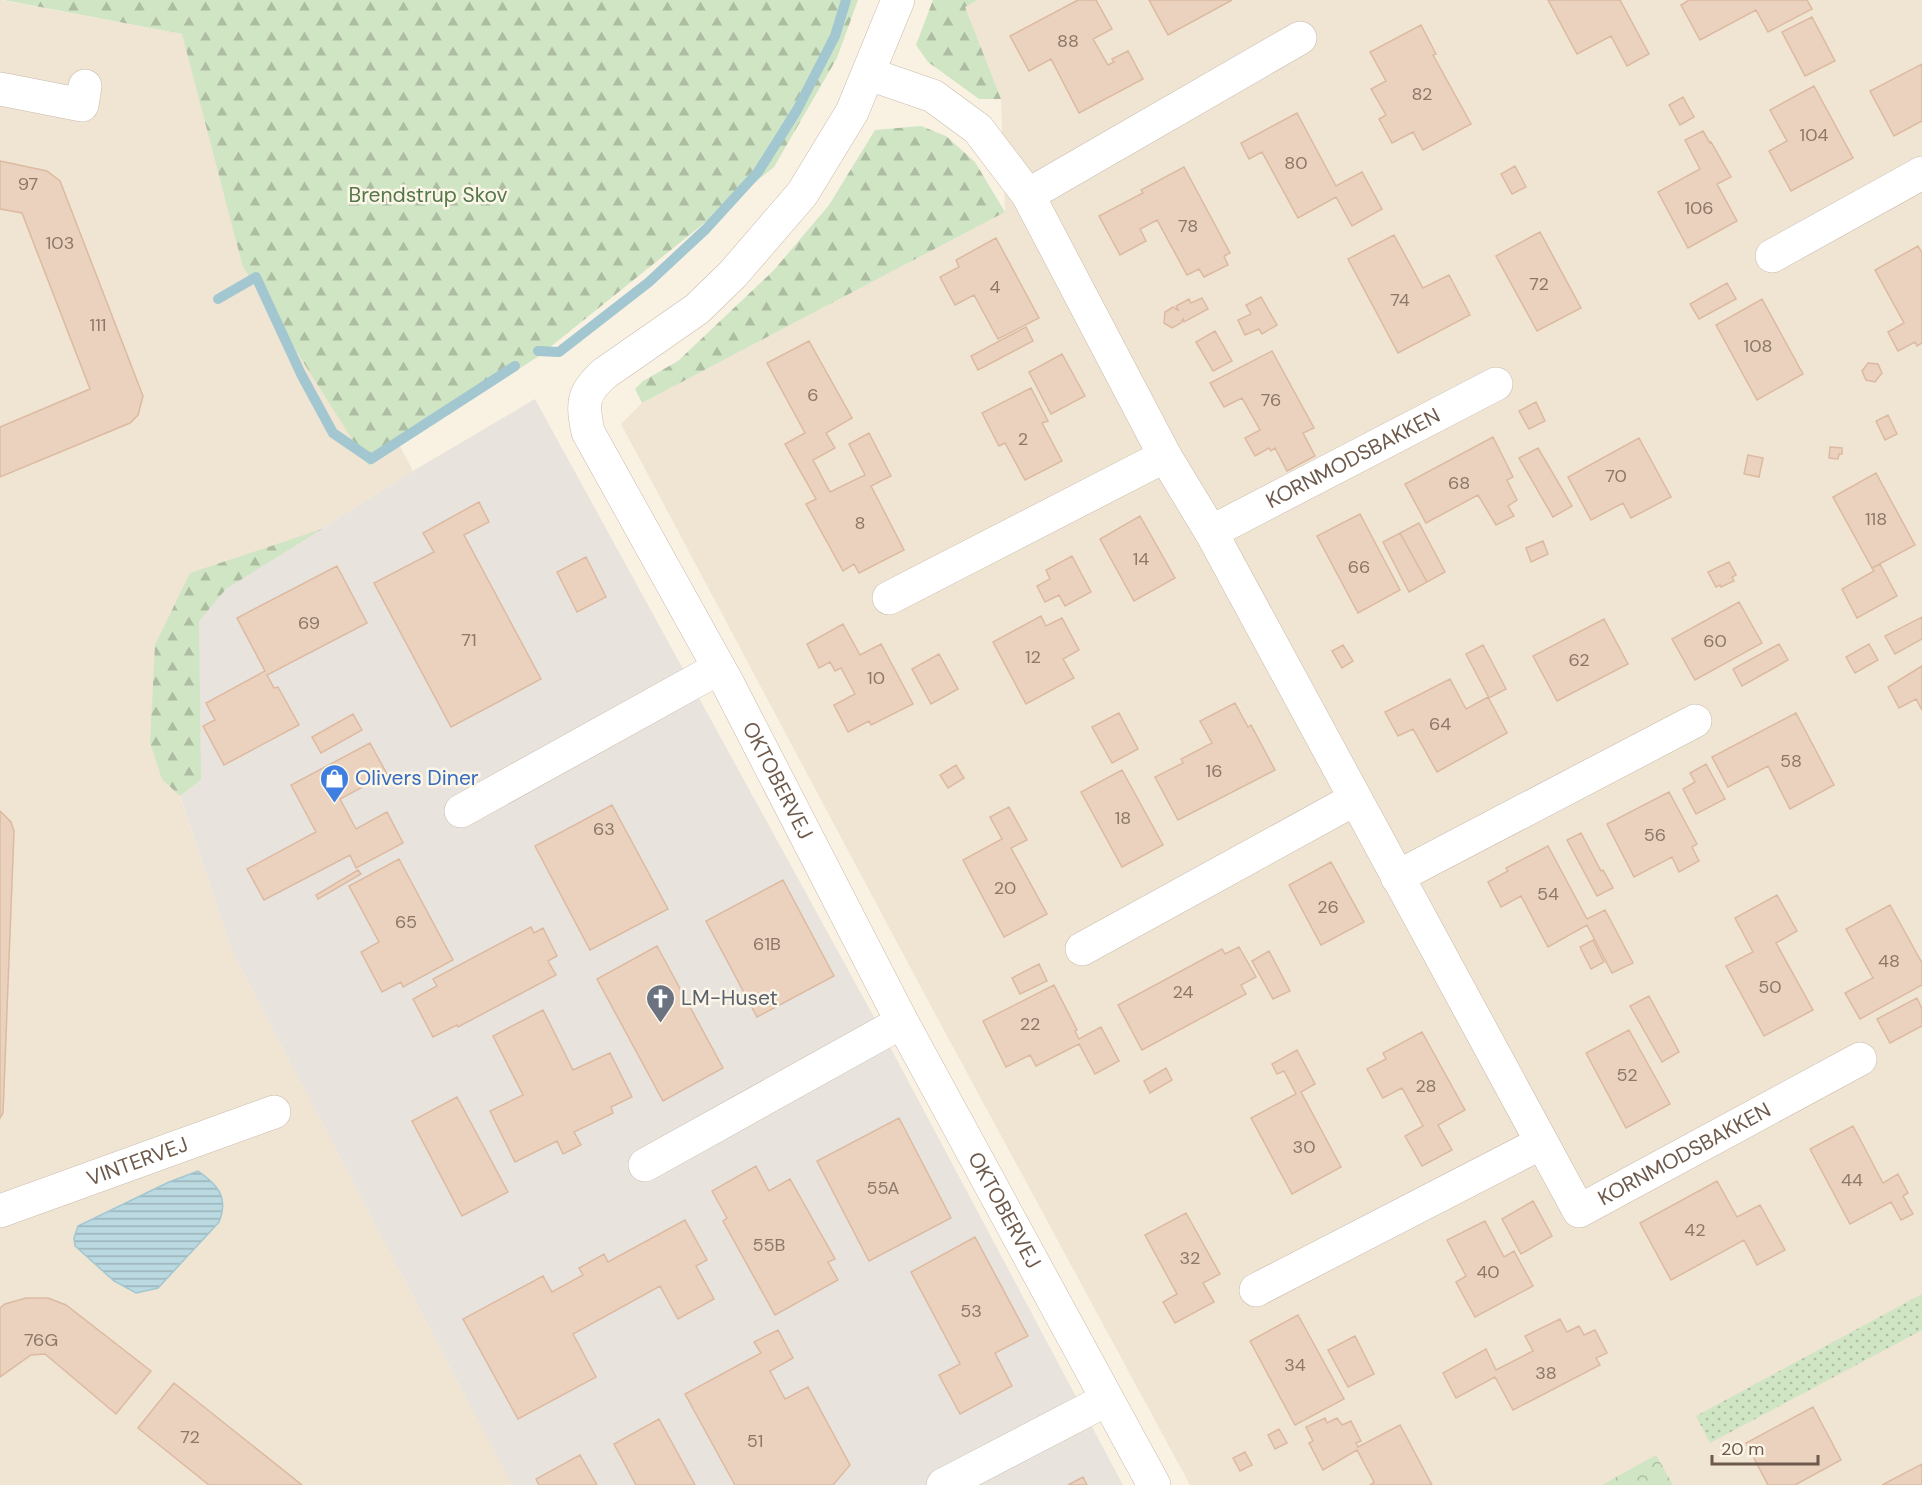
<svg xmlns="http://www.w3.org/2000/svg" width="1922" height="1485" font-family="'DM Sans',sans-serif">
<defs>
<pattern id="grass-dots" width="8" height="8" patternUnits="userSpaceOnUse" patternTransform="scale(1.5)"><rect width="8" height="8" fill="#d0e5c4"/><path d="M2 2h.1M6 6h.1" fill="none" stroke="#adbda1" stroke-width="1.8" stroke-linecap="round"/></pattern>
<pattern id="forest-firs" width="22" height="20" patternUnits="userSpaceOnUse" patternTransform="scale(1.5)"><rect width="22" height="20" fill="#d0e5c4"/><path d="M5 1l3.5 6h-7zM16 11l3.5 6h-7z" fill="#adbda1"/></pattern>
<pattern id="park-crowns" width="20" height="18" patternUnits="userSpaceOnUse" patternTransform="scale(1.5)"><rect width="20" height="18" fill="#d0e5c4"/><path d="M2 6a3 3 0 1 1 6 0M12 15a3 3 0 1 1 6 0" fill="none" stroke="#adbda1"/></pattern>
<pattern id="water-rules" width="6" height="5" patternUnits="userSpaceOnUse" patternTransform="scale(1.5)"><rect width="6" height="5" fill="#bad9e0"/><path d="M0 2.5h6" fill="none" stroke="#9bb3b8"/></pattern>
</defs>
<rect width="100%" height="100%" fill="#f9f2e3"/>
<path fill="#f0e4d3" d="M0,0L182,34L413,471L226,589L201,780L180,797L233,953L512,1485H0Z
M978,0H1922V1485H1190L926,997L621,424L642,403L1005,212L1001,99L964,7Z"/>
<path fill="#e9e3dd" d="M535,399L880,1028L1123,1485H512L233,953L180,796L201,780L199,621L226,589L413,471Z"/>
<path fill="url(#grass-dots)" d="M1922,1294V1330L1710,1443L1696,1416Z"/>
<path fill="url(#forest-firs)" d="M3,0H858L837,58L774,167L539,356L369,466L243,267L182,34Z
M933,0H978L965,7L1001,99H979L928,62L916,45Z
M921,126L946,136L975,162L1005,212L642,403L635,389L643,381L678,361L774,270L829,205L875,130Z
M322,529L226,589L199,621L201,780L180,796L162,779L150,743L155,645L190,573Z"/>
<path fill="url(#park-crowns)" d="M1656,1455L1673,1485H1602Z"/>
<path fill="url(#water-rules)" stroke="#a2c7d0" stroke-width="1.5" d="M198,1171C218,1185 229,1197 219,1222L158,1288L136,1293L114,1281L75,1246L74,1238L78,1226L169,1182Z"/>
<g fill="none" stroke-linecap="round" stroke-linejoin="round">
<path stroke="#a2c7d0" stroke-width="10" d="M218,299L256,277L301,374L333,433L371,459L515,366
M538,351L559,352L649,282L706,229L758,172L797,110L835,36L846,0"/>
</g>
<path fill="#ebd2be" stroke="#dcbaa1" stroke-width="1.5" d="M1078,0H1096L1112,29L1093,39L1108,65L1114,62L1112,59L1128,51L1143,79L1079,113L1051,59L1029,71L1010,36Z
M1149,0H1232L1168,35Z
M1548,0H1620L1649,54L1627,66L1611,36L1577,54Z
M1689,0H1807L1812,9L1768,32L1756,10L1700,40L1681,5Z
M1812,17L1835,61L1805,76L1782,32Z
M1421,25L1436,54L1433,55L1471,124L1423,150L1413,132L1392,143L1379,119L1386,115L1371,89L1386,81L1370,52Z
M1922,64V121L1894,136L1870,91Z
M1814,86L1853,158L1791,191L1769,151L1787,141L1770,110Z
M1683,97L1694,117L1680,125L1669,105Z
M1297,113L1336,186L1362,172L1382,209L1352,226L1336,197L1298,218L1262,152L1249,159L1241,143Z
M1703,131L1710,143L1711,142L1731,177L1717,184L1737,221L1688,248L1658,192L1700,169L1685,140Z
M0,161L47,171L60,181L143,396L138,415L130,423L0,477V427L90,389L22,213L0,209Z
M1515,166L1526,187L1512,194L1501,174Z
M1184,167L1230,253L1224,256L1228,265L1204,277L1199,269L1187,275L1157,220L1140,229L1146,241L1120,255L1099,216L1143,193L1141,190Z
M1540,232L1581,308L1537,331L1496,256Z
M1394,235L1423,288L1449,275L1470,315L1398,353L1348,259Z
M996,238L1039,318L998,339L974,295L955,305L940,277L959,267L956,260Z
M1918,246L1922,253V343L1917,346L1915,342L1898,351L1888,332L1904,323L1875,270Z
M1727,283L1736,299L1699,319L1690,304Z
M1261,297L1277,325L1262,334L1259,329L1245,335L1238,320L1251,314L1246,305Z
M1202,298L1208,309L1184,322L1183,319L1181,323L1172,328L1164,323L1165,312L1173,307L1179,311L1176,306L1189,299L1191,303Z
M1762,299L1803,374L1757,400L1716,325Z
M1026,327L1033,341L978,370L971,356Z
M1215,331L1232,361L1213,371L1196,342Z
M809,341L852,418L826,433L835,448L813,460L830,492L865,475L849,444L869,433L891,476L871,486L904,550L859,573L854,564L843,571L806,504L816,499L785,444L805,433L767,363Z
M1272,351L1314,428L1303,433L1315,456L1287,471L1275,448L1271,451L1269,448L1255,456L1245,438L1260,430L1242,398L1224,407L1210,383Z
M1062,354L1085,396L1051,414L1029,372Z
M1868,363L1878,364L1882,373L1875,382L1866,380L1862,371Z
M1031,388L1048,421L1042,423L1062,461L1025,480L1005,443L999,446L982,413Z
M1536,402L1545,421L1529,429L1519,411Z
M1888,415L1897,434L1885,440L1876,421Z
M1493,437L1513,477L1507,480L1517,500L1508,506L1514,516L1496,525L1478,495L1426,523L1405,484Z
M1639,438L1671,497L1631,518L1623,503L1591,520L1568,477Z
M1830,447L1842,448V454H1839L1838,459L1829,458Z
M1538,448L1572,506L1553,517L1519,458Z
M1748,455L1763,458L1759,477L1744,474Z
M1876,473L1915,545L1872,568L1833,497Z
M479,502L489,522L464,535L541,679L451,727L374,583L434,552L423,533Z
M1360,514L1400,590L1358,613L1317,536Z
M1140,516L1175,578L1134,601L1100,539Z
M1419,523L1445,572L1427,582L1400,533Z
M1400,533L1427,582L1409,592L1383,542Z
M1543,541L1548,554L1531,562L1526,548Z
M1072,556L1091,592L1065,606L1059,595L1045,602L1037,586L1050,579L1046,570Z
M586,557L606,597L577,612L557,572Z
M1729,562L1736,575L1732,577L1734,581L1721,587L1720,585L1716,587L1708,572Z
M1880,564L1897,596L1857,618L1842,589L1874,571L1872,568Z
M337,566L367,623L267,675L274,688L278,687L299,725L224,765L203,726L215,720L206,703L265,671L237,618Z
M1739,602L1762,643L1695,680L1672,639Z
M1041,616L1046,626L1062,618L1079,650L1063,659L1074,678L1026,704L993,642Z
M1922,617V639L1895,654L1885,636Z
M1604,619L1628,664L1557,701L1533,656Z
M843,624L860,655L881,644L913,704L871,725L869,721L848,732L834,705L855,694L841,668L835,671L830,662L819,668L807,644Z
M1779,644L1788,660L1742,686L1733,669Z
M1869,644L1878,660L1855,673L1846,657Z
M1343,645L1353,661L1342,668L1332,651Z
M1483,645L1506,689L1489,698L1466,654Z
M939,654L958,689L931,704L912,669Z
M1922,666V710L1916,699L1899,708L1888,687Z
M1450,679L1466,709L1488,697L1507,733L1437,772L1413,729L1398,736L1385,712Z
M1235,703L1248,727L1251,725L1275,770L1178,820L1155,777L1183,763L1181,759L1212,743L1200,721Z
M1119,713L1138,749L1112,763L1092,727Z
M1796,713L1834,785L1790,809L1768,766L1728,787L1712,757Z
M353,714L362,730L321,753L312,737Z
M370,743L387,774L340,799L356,829L387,812L403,843L356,868L350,855L264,900L247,869L316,832L291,785Z
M1706,764L1725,799L1696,814L1683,789L1695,782L1690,773Z
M956,765L964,778L948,788L940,775Z
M1122,770L1163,845L1122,867L1081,792Z
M1669,792L1697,844L1692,847L1699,861L1679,872L1672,857L1634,877L1607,824Z
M612,805L668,909L590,950L535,846Z
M1009,807L1027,840L1011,848L1047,914L1004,937L963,860L1002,839L990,817Z
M0,811L11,822L14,831L3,1113L0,1118Z
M1581,833L1601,871L1603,870L1613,888L1597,896L1567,840Z
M1548,846L1587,919L1605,910L1633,963L1612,973L1587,925L1548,947L1521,896L1501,907L1488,882L1508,871L1506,868Z
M399,859L453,960L403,987L401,982L382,992L361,952L379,942L349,886Z
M1331,862L1364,922L1321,945L1289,885Z
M358,870L361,874L318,899L316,895Z
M783,880L834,976L757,1017L706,921Z
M1777,895L1797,931L1776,943L1813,1010L1764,1036L1726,966L1753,952L1735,918Z
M1890,905L1922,963V985L1860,1019L1845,993L1873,978L1846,929Z
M531,927L534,933L543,928L557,956L548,961L556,975L458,1027L457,1025L433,1037L413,999L437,986L433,979Z
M1593,940L1604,962L1591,969L1580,947Z
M657,946L723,1068L663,1101L597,979Z
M1239,947L1256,977L1241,985L1246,994L1142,1050L1118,1005L1222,949L1225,954Z
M1269,951L1290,991L1273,999L1252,961Z
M1039,964L1047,981L1020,994L1012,978Z
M1054,985L1077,1030L1075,1031L1079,1039L1101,1027L1119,1061L1095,1074L1079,1044L1036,1066L1030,1055L1006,1067L983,1021Z
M1649,996L1679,1052L1662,1062L1630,1006Z
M1917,998L1922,1009V1026L1890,1043L1877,1019Z
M543,1010L573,1070L610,1053L632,1097L611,1107L613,1113L574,1132L581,1145L563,1154L557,1141L515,1162L490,1111L523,1095L493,1036Z
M1629,1030L1670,1104L1626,1128L1586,1053Z
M1422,1032L1465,1110L1438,1125L1452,1150L1422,1166L1405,1136L1423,1126L1402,1088L1383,1098L1367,1069L1386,1059L1383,1053Z
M1297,1050L1315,1084L1301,1092L1341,1167L1292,1194L1251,1118L1296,1094L1284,1071L1277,1074L1272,1064Z
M1166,1068L1172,1080L1150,1093L1144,1081Z
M457,1097L508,1192L462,1216L412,1121Z
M899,1118L951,1218L869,1261L817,1161Z
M1853,1126L1883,1183L1898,1174L1908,1193L1903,1196L1913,1214L1901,1220L1891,1202L1850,1224L1810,1149Z
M756,1166L769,1191L790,1179L835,1259L828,1262L838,1280L775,1315L723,1221L727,1218L712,1191Z
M1717,1181L1737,1217L1760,1205L1785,1250L1757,1265L1744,1240L1671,1280L1640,1223Z
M1533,1201L1552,1236L1521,1254L1502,1219Z
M1186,1213L1220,1274L1203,1283L1214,1302L1175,1323L1163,1302L1177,1294L1145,1235Z
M685,1220L707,1260L696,1266L714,1299L678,1319L660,1286L573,1334L596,1377L518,1419L463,1319L543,1276L552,1292L583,1275L579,1268L604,1254L608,1262Z
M1485,1221L1504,1257L1514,1251L1533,1286L1475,1317L1456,1282L1466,1276L1447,1240Z
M975,1237L1028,1336L995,1353L1012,1386L960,1414L939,1375L960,1364L911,1272Z
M26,1298H48L66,1305L151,1371L116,1414L45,1354L31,1355L0,1377V1308L5,1304Z
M1298,1315L1344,1399L1295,1425L1250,1341Z
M1560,1319L1567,1332L1579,1326L1584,1335L1595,1330L1607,1353L1596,1358L1600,1365L1513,1410L1495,1377L1456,1398L1443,1373L1486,1349L1496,1370L1533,1351L1525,1336Z
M778,1330L793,1358L770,1371L785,1399L808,1387L850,1465L833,1485H735L685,1394L761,1353L754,1342Z
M1355,1336L1374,1374L1348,1387L1328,1350Z
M174,1383L302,1485H209L138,1428Z
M1813,1407L1841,1460L1795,1485H1768L1746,1443Z
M1325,1418L1327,1423L1337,1418L1342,1425L1351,1421L1361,1441L1356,1443L1358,1447L1400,1425L1432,1485H1370L1374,1482L1357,1450L1323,1470L1309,1443L1313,1441L1306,1427Z
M659,1419L695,1485H636L614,1444Z
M1279,1429L1287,1443L1275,1449L1268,1435Z
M1245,1452L1252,1465L1240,1471L1233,1458Z
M580,1455L597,1485H539L536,1479Z
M1922,1464V1485H1882Z
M1083,1477L1087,1485H1068Z"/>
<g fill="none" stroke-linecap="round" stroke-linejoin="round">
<defs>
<g id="street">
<path id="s1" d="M898,0L852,112L802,194L733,274L697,309L605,373C582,393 582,403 588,432L728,684L902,1022L1154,1485"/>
<path id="s2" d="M869,74L933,96L978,129L1028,195L1165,456L1211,532L1579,1211L1860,1059"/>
<path d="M0,89L82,105L85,86"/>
<path d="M1028,195L1300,38"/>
<path d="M1772,256L1922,173"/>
<path id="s3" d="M1211,532L1496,384"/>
<path d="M889,598L1165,456"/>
<path d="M461,811L719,668"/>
<path d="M1397,877L1695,721"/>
<path d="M1082,949L1355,799"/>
<path d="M645,1165L902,1022"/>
<path id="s4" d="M0,1211L274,1112"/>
<path d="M1256,1290L1541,1143"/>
<path d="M943,1485L1106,1400"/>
</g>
</defs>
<use href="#street" stroke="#c8baab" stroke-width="34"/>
<use href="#street" stroke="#fff" stroke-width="33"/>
</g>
<defs>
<symbol id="shop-pin" viewBox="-11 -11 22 30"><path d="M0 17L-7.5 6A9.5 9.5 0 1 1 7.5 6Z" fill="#3f7fe0" stroke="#fcf6e9"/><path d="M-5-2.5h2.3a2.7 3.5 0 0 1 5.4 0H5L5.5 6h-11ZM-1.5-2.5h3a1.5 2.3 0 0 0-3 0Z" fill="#fff"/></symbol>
<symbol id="church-pin" viewBox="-11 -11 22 30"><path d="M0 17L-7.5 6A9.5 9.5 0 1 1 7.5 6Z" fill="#6b7280" stroke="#fcf6e9"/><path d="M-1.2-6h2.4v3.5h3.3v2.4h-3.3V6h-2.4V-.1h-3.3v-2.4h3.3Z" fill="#fff"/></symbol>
</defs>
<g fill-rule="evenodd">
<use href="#shop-pin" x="318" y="762" width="33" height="45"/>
<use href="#church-pin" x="644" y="982" width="33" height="45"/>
</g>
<g text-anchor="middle" stroke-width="5" stroke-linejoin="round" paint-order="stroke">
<g font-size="18" fill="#8d7868">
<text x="1068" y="47">88</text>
<text x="1422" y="100">82</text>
<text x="1814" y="141">104</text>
<text x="1296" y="169">80</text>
<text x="28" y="190">97</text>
<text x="1699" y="214">106</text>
<text x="1188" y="232">78</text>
<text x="60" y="249">103</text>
<text x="1539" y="290">72</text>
<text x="995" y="293">4</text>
<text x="1400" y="306">74</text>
<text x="98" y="331">111</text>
<text x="1758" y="352">108</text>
<text x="813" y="401">6</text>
<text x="1271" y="406">76</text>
<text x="1023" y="445">2</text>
<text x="1616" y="482">70</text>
<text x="1459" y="489">68</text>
<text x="1876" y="525">118</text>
<text x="860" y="529">8</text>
<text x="1141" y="565">14</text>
<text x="1359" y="573">66</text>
<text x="309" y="629">69</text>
<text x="469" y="646">71</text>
<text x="1715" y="647">60</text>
<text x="1033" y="663">12</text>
<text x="1579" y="666">62</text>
<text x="876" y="684">10</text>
<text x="1440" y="730">64</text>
<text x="1791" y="767">58</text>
<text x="1214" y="777">16</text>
<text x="1123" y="824">18</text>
<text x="604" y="835">63</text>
<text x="1655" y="841">56</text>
<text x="1005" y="894">20</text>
<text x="1548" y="900">54</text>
<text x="1328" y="913">26</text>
<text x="406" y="928">65</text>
<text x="767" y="950">61B</text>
<text x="1889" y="967">48</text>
<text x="1770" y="993">50</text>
<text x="1183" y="998">24</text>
<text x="1030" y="1030">22</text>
<text x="1627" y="1081">52</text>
<text x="1426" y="1092">28</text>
<text x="1304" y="1153">30</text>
<text x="1852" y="1186">44</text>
<text x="883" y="1194">55A</text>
<text x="1695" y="1236">42</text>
<text x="769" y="1251">55B</text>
<text x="1190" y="1264">32</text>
<text x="1488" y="1278">40</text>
<text x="971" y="1317">53</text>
<text x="41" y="1346">76G</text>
<text x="1295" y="1371">34</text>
<text x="1546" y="1379">38</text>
<text x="190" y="1443">72</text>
<text x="755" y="1447">51</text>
</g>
<g font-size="21" fill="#547849" stroke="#fcf6e9">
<text x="428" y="202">Brendstrup Skov</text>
</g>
<g font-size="21" fill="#6e5a4c" stroke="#fcf6e9">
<text dy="7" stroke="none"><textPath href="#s3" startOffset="160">KORNMODSBAKKEN</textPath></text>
<text dy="7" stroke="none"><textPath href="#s1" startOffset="948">OKTOBERVEJ</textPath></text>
<text dy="7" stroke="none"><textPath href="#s2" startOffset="1482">KORNMODSBAKKEN</textPath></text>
<text dy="7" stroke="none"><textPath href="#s4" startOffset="146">VINTERVEJ</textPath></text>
<text dy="7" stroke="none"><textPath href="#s1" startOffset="1434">OKTOBERVEJ</textPath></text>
</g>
<g font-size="21" fill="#366cbe" stroke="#fcf6e9" text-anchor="start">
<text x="355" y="785">Olivers Diner</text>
</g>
<g font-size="21" fill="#5b616d" stroke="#fcf6e9" text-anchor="start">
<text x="681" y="1005">LM-Huset</text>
</g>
</g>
<path d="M1712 1455v9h106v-9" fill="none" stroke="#6e5a4c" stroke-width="3"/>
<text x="1721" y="1455" font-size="18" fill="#6e5a4c" stroke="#fcf6e9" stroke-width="4.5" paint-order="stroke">20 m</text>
</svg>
